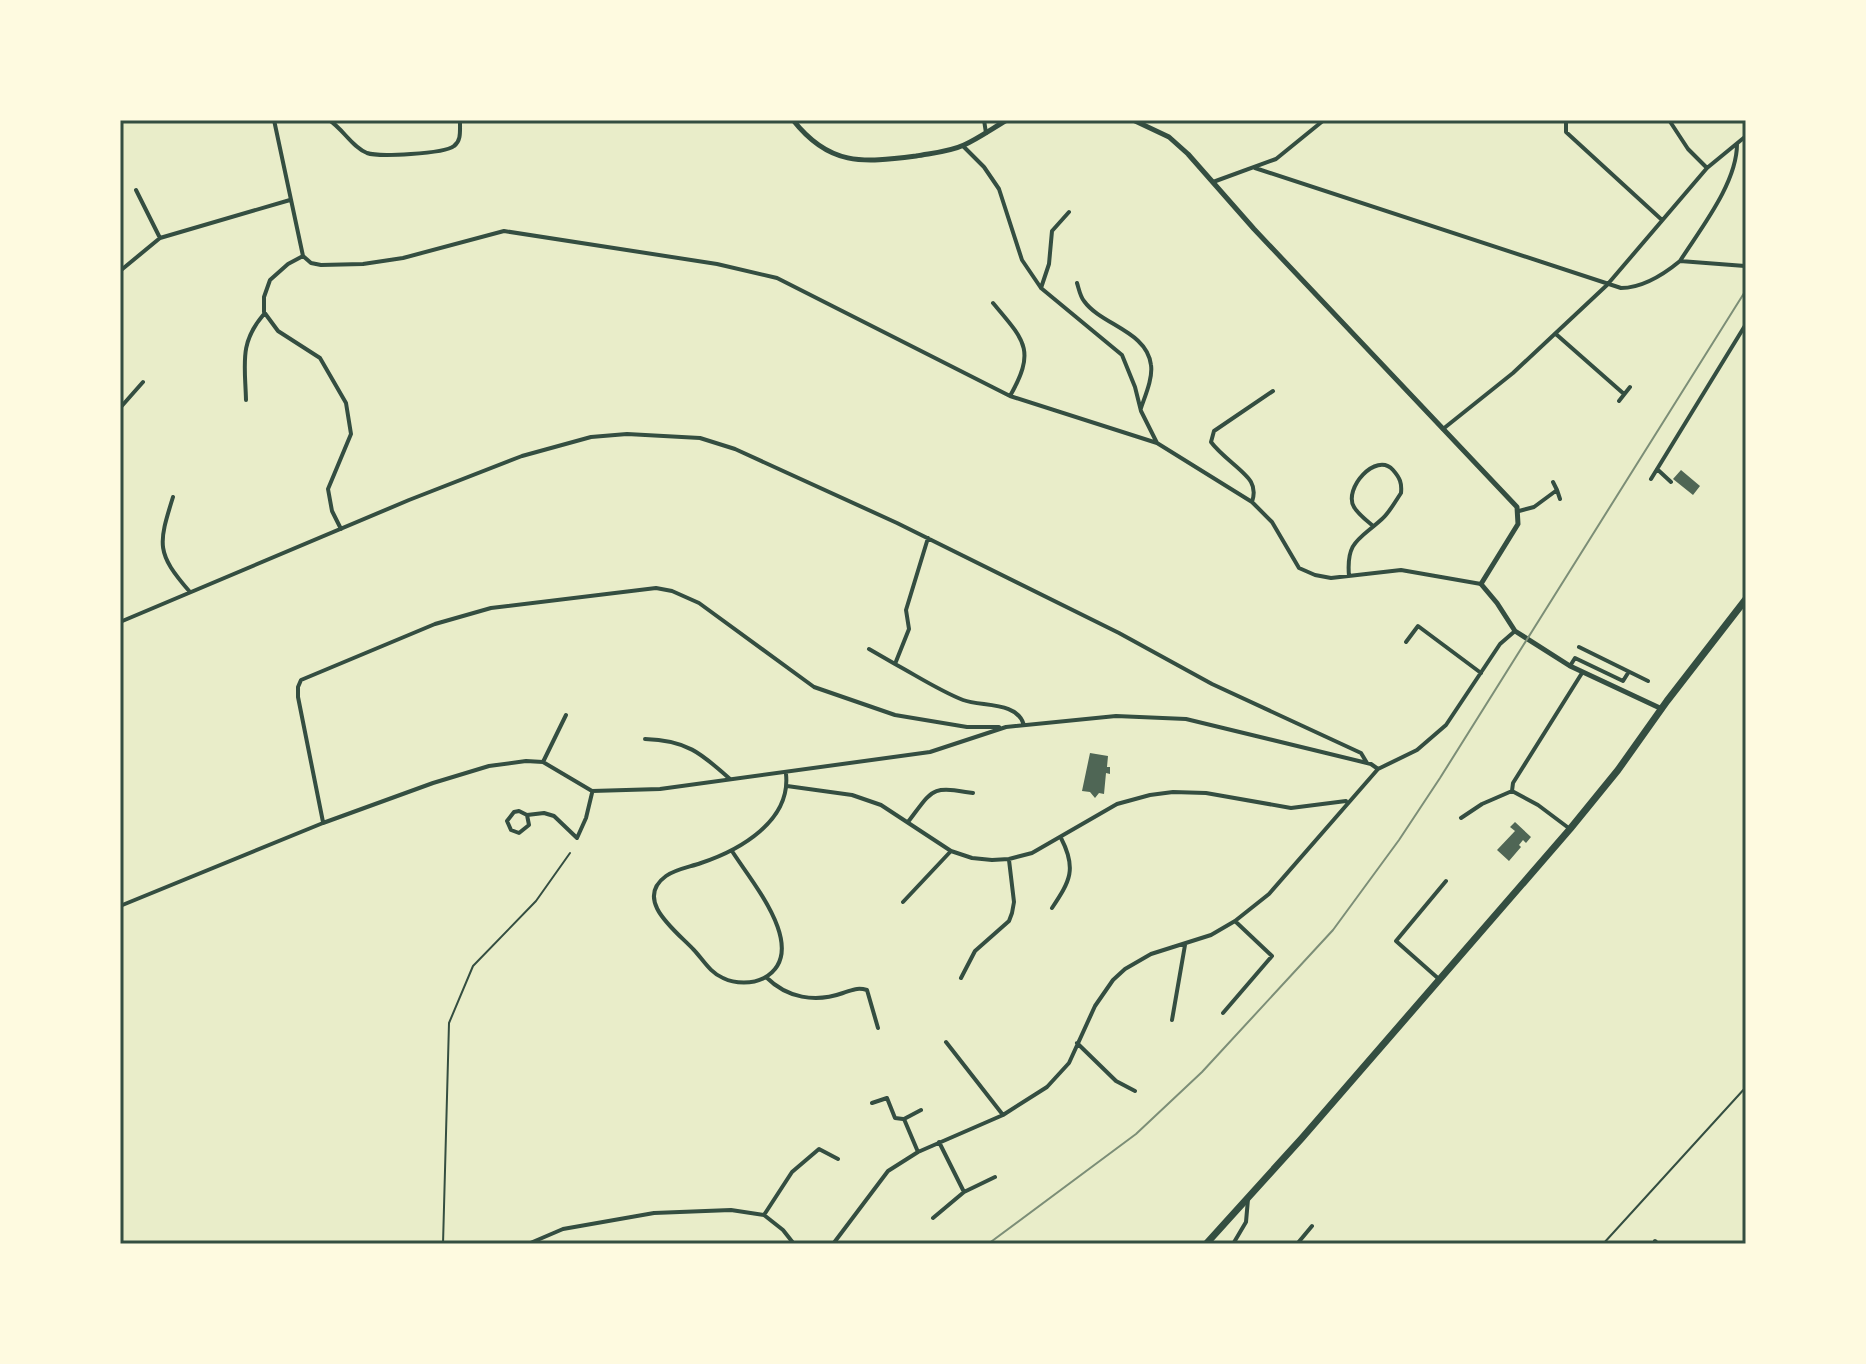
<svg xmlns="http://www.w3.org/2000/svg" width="1866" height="1364" font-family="Cabin,sans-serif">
<rect width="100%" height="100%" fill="#e9edc9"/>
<path fill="#4f6655" d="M1681,470L1700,486L1693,495L1673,479Z
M1090,753L1108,756L1107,767H1110V774L1106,773L1104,794L1099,793L1095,798L1090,792L1082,791Z
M1515,822L1531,837L1526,843L1523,840L1519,845L1521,847L1509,861L1497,850L1515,831L1510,827Z"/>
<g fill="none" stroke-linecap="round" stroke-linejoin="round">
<path stroke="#344e41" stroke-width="2" d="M443,1244L449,1023L473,966L536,901L570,853
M1603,1244L1746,1087"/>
<path stroke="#344e41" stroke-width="4" d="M274,120L303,256L311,263L321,265L363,264L403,258L504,231L717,264L777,278L1010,396L1157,443
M329,120C343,129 352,147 367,153C378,157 444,154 454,146C461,141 460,132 460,123
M722,120H736
M984,120L986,133
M1566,120V132L1662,220
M1669,120L1688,149L1707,168
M274,121L290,120
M963,146L984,167L999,189L1022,260L1041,288L1122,355L1135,387L1141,411L1157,443L1252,502L1272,522L1299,568L1315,575L1331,578L1401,570L1481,584
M1255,168L1621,288C1643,288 1663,275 1680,261L1745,266
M1213,182L1276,159L1324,120
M136,190L160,238
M303,256L288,264L270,280L264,297V312L278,331L320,358L346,403L351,434L328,489L332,511L341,529
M1680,261C1701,228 1737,183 1737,144
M120,271L160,238L290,200
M1077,283C1079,289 1080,296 1084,301C1101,325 1147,331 1151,365C1153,378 1145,396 1141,408
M1041,288L1049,264L1052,231L1069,212
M993,303C1025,341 1036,350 1010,396
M1557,335L1624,394
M246,400C245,363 239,343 264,314
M1619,401L1630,387
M120,408L143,382
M1443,429L1513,373L1607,285L1707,168L1746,136
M1657,469L1671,482
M1651,479L1746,324
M1553,482L1557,490
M173,497C158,545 156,553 190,592
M1252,502C1254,496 1255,489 1251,482C1245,471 1222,457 1211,442L1214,431L1273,391
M1519,511L1534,507L1557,490L1560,499
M928,538L906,610L909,629L895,664C917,676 940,691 963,700C982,707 1017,701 1024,725
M1349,576C1346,541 1359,540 1382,519C1389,513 1395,502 1401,493C1402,483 1400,478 1393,470C1376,451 1343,489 1354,507C1358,514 1366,520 1372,525
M120,622L409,500L522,456L591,437L627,434L700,438L735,449L897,523L1119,633L1212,684L1361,753L1367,763
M1406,642L1418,626L1481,673
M1579,647L1648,681
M869,649L895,664
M1570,666L1575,658L1623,681L1628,673
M645,739C686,740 701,753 730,779
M543,762L566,715
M787,786L852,795L881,805L951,851L972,858L992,860L1009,859L1032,853L1117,804L1150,795L1173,792L1206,793L1291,808L1346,801
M527,815L529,825L519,833L511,830L507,821L514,812L519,811L527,815L544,813L554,816L577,838L586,818L592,793
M1461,818L1482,804L1512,791
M323,822L298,697V687L301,680L435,624L491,608L656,588L672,591L699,603L814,687L895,715L967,727H999
M908,822C934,788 930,786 973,793
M1570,829L1538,805L1512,791L1513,783L1582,673
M732,851C750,880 812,951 764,978C753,984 735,984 723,978C710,973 702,958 693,949C676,931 633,900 666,876C676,869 690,867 701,863C740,850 791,821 786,774
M903,902L951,851
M120,906L323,823L433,783L489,766L526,761L543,762L592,791L660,789L930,752L1006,727L1116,716L1186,719L1371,764L1378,769
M1052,908C1070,881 1077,869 1061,838
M766,977C787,998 815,1003 843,993C853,990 857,987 867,990L878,1028
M961,978L975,951L1009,921L1012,913L1014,902L1009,860
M1440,980L1396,941L1446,881
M1223,1013L1272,956L1236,922
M1172,1020L1185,945
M946,1042L1003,1115
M1077,1043L1116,1081L1135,1091
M872,1103L887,1098L895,1118L903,1119
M939,1142L964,1192
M918,1152L904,1119L921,1110
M764,1215L792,1172L819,1149L838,1159
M933,1218L964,1192L995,1177
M1655,1241L1658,1244
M528,1244L563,1229L654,1213L731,1210L764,1215L783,1230L794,1244
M833,1244L888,1171L918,1152L1003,1115L1047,1087L1069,1063L1095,1006L1113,980L1125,969L1151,954L1211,935L1235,921L1269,894L1378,769L1417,750L1446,725L1500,644L1515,631
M1233,1244L1246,1222L1248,1199
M1297,1244L1312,1226"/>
<path stroke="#344e41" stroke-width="5" d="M793,120C829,166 862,163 916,156C932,153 949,152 964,145C979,138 993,128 1007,120
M1133,120L1169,137L1188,154L1254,229L1517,507L1518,524L1481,584L1497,603L1515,631L1570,666L1662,709"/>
<path stroke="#344e41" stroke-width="7" d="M1206,1244L1302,1138L1570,829L1618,770L1667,701L1746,599"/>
<path stroke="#7c8e77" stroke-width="2" d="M988,1244L1136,1134L1202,1072L1333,930L1399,840L1440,778L1746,290"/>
</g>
<rect width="1866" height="1364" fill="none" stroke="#fefae0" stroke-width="244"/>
<rect x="122" y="122" width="1622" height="1120" fill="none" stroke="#344e41" stroke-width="3"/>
</svg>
